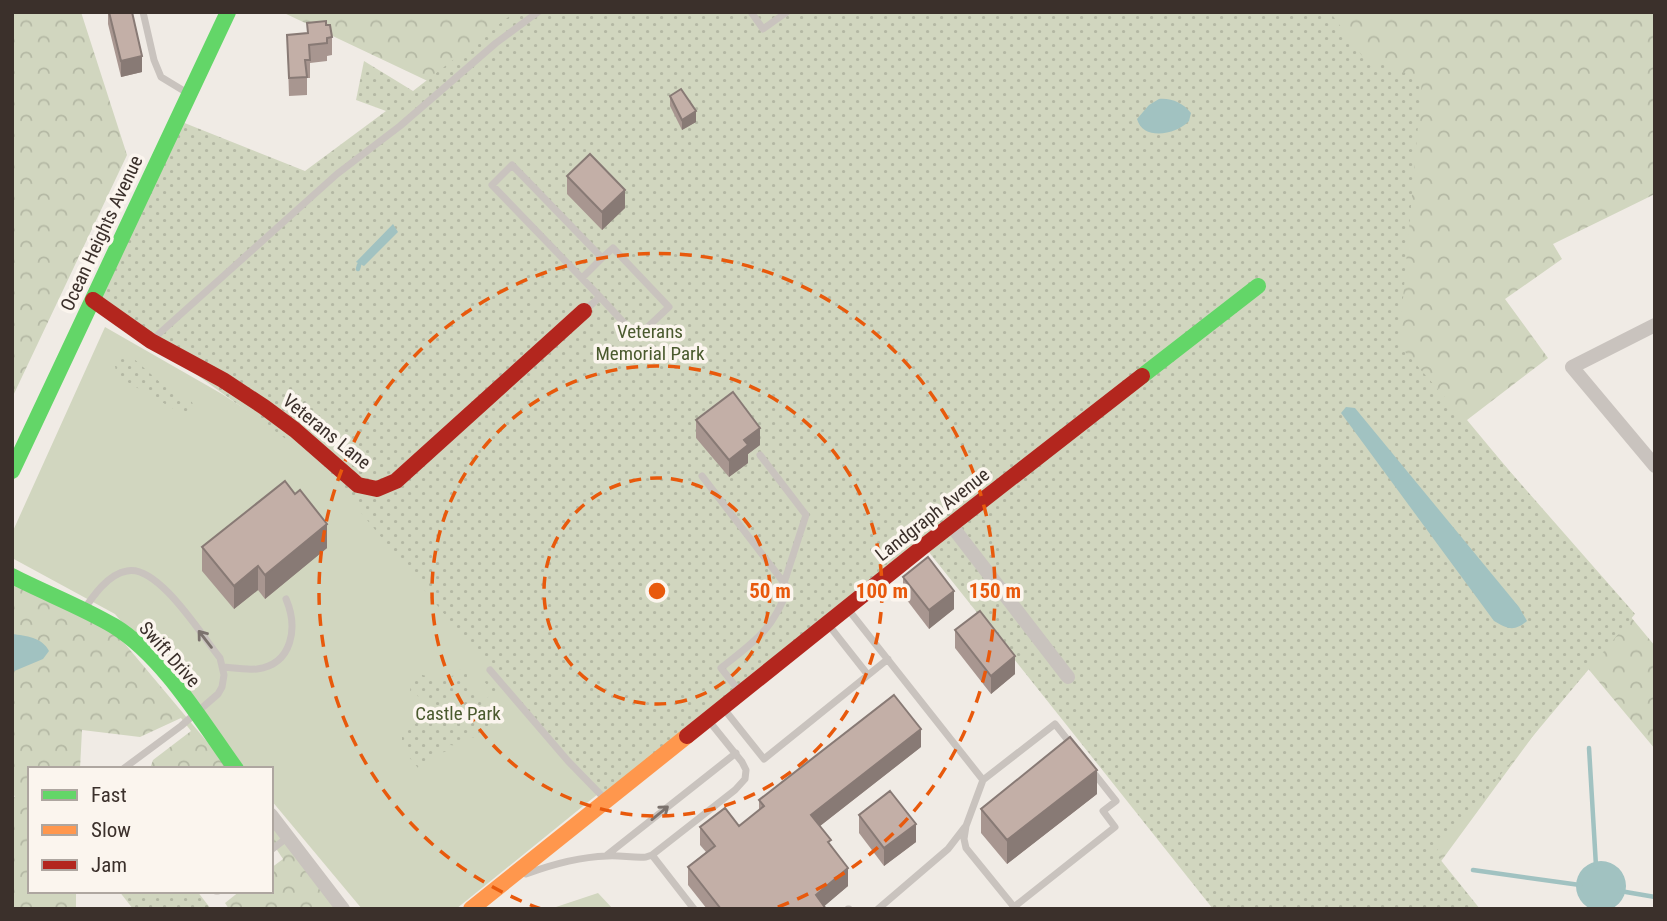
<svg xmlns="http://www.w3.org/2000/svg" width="1667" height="921" font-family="'Roboto Condensed',sans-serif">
<defs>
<pattern id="forest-crowns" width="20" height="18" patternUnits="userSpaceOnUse" patternTransform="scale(1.75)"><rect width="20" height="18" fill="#d1d6bf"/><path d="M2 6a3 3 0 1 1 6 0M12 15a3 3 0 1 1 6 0" fill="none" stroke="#b4b8a4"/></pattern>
<pattern id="park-dots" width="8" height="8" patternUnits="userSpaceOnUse" patternTransform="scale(1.75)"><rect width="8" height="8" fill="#d1d6bf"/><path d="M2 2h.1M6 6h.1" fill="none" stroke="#b4b8a4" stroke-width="1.8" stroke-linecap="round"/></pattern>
</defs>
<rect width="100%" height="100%" fill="#f0ebe5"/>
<path fill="#d1d6bf" d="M105,327L222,394L333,467L598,794L456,909H362L271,800V769H245L115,614L12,558V533Z
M598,893L613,909H550Z"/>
<path fill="url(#forest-crowns)" d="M12,12H81L127,155L12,398Z
M282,12H526L434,84Z
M1022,12H1655V194L1553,244L1562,259L1505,299L1548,358L1467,420L1655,646V749L1585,665L1439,864Z
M12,575L99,613L230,769H150L153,760L191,731L181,718L140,737L82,730L80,769H30V891H76V909H12V801L15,796L12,794Z
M271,822L337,909H229L225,903L240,891H271V868L283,859L271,841Z"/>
<path fill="url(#park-dots)" d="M515,12H1330L1363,57L1422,79L1399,345L1635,614L1435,853L1480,909H1213L924,546L606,800L490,670L322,465L93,300L177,120L305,171L386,111L356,100L364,61L413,91Z
M122,355L133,358L163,385L192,402L193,405L191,411L184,415L122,379L117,375L114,362Z
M461,669L467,673V682L473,686L476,693H482L485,700L493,693L484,681L487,678L500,694L485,706L490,711V725L476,738L471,737L459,746L450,745L447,751L441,753L427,766L418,768L399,745L402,742V735L429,712L432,706L427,699L419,698L415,692L410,691C411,683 412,679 419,674L430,677L434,682L446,672L451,677Z
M119,891H197L211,909H133Z"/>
<path fill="#a1c2c1" d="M1159,99C1172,98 1183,103 1191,113L1189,121C1176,135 1143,141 1137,119L1149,105Z
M393,224L398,232L364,266L356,262Z
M1346,407L1355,408L1519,607L1527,621C1514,632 1508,629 1494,621L1341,413Z
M12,634C26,636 42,637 49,651L43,659L12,672Z
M1576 886a25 25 0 1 1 50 0a25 25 0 1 1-50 0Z"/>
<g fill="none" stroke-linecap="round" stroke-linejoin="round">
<path stroke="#a1c2c1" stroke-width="4.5" d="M358,269L359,265
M1589,748L1596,866
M1473,870L1580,885
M1620,891L1655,897"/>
<path stroke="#c9c3be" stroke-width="7" d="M143,12L154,60L161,77L189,94
M751,12L763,29L787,12
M582,278L602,258
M584,311L600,297L637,337L669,307L613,248L602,258L512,165L492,185L600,297
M152,340L337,174L400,126L496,43L538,12
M760,455L806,515L784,583
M702,476L788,588C773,630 755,641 721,668L740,692
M847,608L983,780
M83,611C93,596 108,574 127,571C158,564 202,636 220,658L224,675L222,687L218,694L181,726L123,769
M827,623L868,675
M223,667C234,668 246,670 257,669C293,664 298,627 286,599
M490,670L568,761L606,800
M724,709L764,759L888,659
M1055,724L1116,801L1103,811L1115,827L1014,907L966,848L964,839L966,826L983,780Z
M271,850L288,837
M607,855L736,753
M652,855L694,909
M526,874C553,864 579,857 607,856C620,855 633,858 646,857L652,855L735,790L745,779L746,770L742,762L709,721
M216,891H218
M848,909H849
M878,909L948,849L965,827"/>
<path stroke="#c9c3be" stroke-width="14" d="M1655,325L1572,367L1655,466
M951,525L1068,677
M271,815L343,909"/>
<path stroke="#63d668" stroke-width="16" d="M1142,376L1258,286
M12,471L228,12
M12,576C45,593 82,607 114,626C164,657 202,722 236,769"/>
<path stroke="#ff974d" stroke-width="16" d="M471,909L687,736"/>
<path stroke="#b3261e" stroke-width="16" d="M93,300L151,341L223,380L264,407L295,430L358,485L377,489L396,481L584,311
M687,736L924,546L1142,376"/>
</g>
<path fill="#a89690" d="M108,12H132L142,72L121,77L108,24Z
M307,23L326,25L332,37V55L327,56V61L310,63V78H307V95L289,96L287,35L307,33Z
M670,96L696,122L682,130L670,106Z
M567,176L625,208L602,230L567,194Z
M696,420L760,445L748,454V463L729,477L696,438Z
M202,547L327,548L265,599L258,590L234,609L202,571Z
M903,577L954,609L929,629L903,595Z
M955,630L1015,674L991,694L955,648Z
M921,747L820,826L831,846L848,886L824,906L826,909H707L688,885V867L706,852L700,845V827L739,826L759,810V800Z
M1097,794L1007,864L981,833V809Z
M859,815L916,842L884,866L859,833Z"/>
<path fill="#887a75" d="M142,56V72L121,77V61Z
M696,111V122L682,130V120Z
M625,190V208L602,230V212Z
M760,428V445L748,454V463L729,477V460L744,440Z
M327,524V548L265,599V575Z
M258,566V590L234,609V586Z
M954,591V609L929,629V610Z
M1015,656V674L991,694V676Z
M921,729V747L811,833V815Z
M1097,770V794L1007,864V840Z
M916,824V842L884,866V848Z
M848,868V886L821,909L816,895Z"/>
<path fill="#c3afa7" stroke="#887a75" stroke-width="2" d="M109,12H132L142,56L121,61Z
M326,21V25H330L332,37L327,38V43L309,45L310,60H305L307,77L289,78L287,35L308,33L307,23Z
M681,89L696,111L682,120L670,96Z
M590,154L625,190L602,212L567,176Z
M733,392L760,428L744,440L748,445L729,460L696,420Z
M285,481L295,494L300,490L327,524L265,575L258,566L234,586L202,547Z
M928,557L954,591L929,610L903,577Z
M980,611L1015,656L991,676L955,630Z
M894,695L921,729L811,815L831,840L828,842L848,868L816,895L826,909H721L688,867L715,846L700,827L725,808L739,826L764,806L759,800Z
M1070,737L1097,770L1007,840L981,809Z
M890,791L916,824L884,848L859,815Z"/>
<defs><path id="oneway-shaft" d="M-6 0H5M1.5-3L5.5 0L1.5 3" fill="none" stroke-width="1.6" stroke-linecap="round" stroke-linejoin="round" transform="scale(1.75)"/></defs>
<g stroke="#7b726d">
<use href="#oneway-shaft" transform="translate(205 639) rotate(-128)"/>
<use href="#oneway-shaft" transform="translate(660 813) rotate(-39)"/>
</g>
<g fill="none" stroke="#e8590c" stroke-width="3.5" stroke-dasharray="12 9">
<circle cx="657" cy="591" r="113"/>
<circle cx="657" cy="591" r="225"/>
<path d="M541 909A338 338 0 1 1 773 909"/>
</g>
<g text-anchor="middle" stroke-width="7" stroke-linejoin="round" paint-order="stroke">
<g font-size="19" fill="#3b302b" stroke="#fbf5ee">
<text transform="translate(101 233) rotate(-65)" y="7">Ocean Heights Avenue</text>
<text transform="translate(327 431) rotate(39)" y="7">Veterans Lane</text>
<text transform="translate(932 514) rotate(-38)" y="7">Landgraph Avenue</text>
<text transform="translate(170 654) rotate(48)" y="7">Swift Drive</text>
</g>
<g font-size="19" fill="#4a5a2e" stroke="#fbf5ee">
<text x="650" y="338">Veterans<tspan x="650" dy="22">Memorial Park</tspan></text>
<text x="458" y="720">Castle Park</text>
</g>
</g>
<circle cx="657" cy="591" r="10" fill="#e8590c" stroke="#fbf5ee" stroke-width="3.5"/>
<g font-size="21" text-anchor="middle" font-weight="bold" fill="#e8590c" stroke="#fbf5ee" stroke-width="7" stroke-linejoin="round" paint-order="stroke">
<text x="770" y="598">50 m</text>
<text x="882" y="598">100 m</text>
<text x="995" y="598">150 m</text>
</g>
<rect width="1667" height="921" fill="none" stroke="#3b302b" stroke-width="28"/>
<rect x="28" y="767" width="245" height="126" fill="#fbf5ee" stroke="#aea6a0" stroke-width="2"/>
<rect x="42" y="790" width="35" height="10" fill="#63d668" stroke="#aea6a0" stroke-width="2"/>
<text x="91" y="802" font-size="21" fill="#3b302b">Fast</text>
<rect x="42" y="825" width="35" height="10" fill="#ff974d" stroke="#aea6a0" stroke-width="2"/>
<text x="91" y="837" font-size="21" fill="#3b302b">Slow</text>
<rect x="42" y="860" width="35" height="10" fill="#b3261e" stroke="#aea6a0" stroke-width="2"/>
<text x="91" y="872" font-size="21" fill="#3b302b">Jam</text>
</svg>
